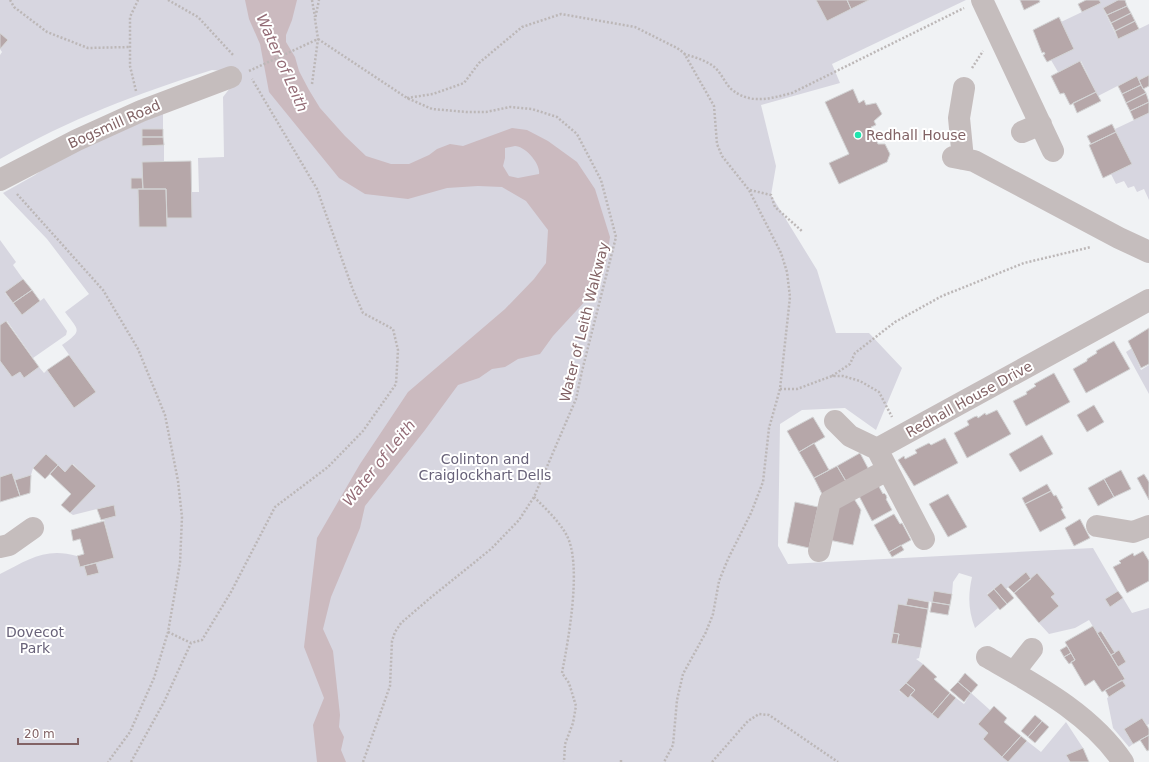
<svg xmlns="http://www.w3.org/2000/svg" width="1149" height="762" font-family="'DejaVu Sans',sans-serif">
<rect width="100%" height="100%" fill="#f0f2f4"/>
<path fill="#d7d6e0" d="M0,0H966L832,64L840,83L761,105L776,166L771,195L817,270L836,333H869L902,368L876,430L845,408L802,410L780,424L778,546L788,564L1093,548L1118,591L1105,599L1110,606L1123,598L1132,613L1149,608V724L1147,725L1142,718L1124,729L1133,744L1129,747L1113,728L1107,698L1126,686L1122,680L1125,678L1118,667L1126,662L1119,650L1115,653L1102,631L1097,633L1089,620L1075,628L1049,634L1039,623L1059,606L1051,597L1055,594L1038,574L1031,579L1026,572L1006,589L1001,583L987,594L998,608L975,628C968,610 968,595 972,577L959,573L953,582L952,594L932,602L908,598L906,605L898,604L891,643L921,648L919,658L916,659L923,664L899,691L908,698L910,695L938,719L956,698L964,704L971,693L990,710L988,733L983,739L1008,762L1027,741L1041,752L1066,722L1083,748L1066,755L1070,762H0V574C28,560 45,547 77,556L80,567L84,566L87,576L99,573L96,563L114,558L104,519L116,516L113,505L73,515L70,513L96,486L73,464L65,472L46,454L33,468L31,475L15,480L12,473L0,477V361L12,377L20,372L24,378L39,367L44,373L47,370L74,408L96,392L62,345C83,330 79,331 65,312L89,294L47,239L3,193L35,175L57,159L163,113V129H142V146L164,145V162H142V178H131V189H138L139,227H167V218H192L191,192H199L198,158L224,157L223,97L230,88L224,71L212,70C136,94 70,119 0,159V55L2,52L0,49L8,40L0,33Z
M1099,0H1118L1103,8L1118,39L1149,24V75L1139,80L1137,76L1098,96L1081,61L1058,72L1051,60L1074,49L1061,22L1101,3Z
M1149,113V200L1144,189L1137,192L1134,186L1128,188L1124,181L1116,184L1111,174L1131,164L1115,129Z
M0,240L16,262L13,265L23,279L5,293L22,315L44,298L67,331L66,335L33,358L7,321L0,325Z
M1132,348L1141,370L1149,365V394L1126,352Z"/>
<path fill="#cbbabf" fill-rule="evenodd" d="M245,0H297L292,20L286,35V42L295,57L299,71L309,90L320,108L345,136L366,156L391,164H409L429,155L437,149L450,144L463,146L512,128L527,130L548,141L577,162L595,189L610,237L606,263L600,285L553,336L540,354L518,359L505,367L492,369L479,378L458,385L425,430L365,506L360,528L331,597L323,629L333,651L340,715L339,727L344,737L341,750L346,762H317L313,725L324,698L304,647L317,538L360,464L408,392L505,309L534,279L546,263L548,230L526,201L502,187L478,186L447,188L408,199L365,194L339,178L269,92L260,44L249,19ZM515,146C525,146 541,164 539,174L518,178L509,176L503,166L505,158V148Z"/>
<path fill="#b6a7a9" stroke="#d3d4d5" d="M816,0H847L851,9L827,21Z
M847,0H869L851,9Z
M1020,0H1039L1040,2L1024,10Z
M1086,0H1099L1101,3L1082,12L1078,4Z
M1118,0H1125L1127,6L1107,15L1103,8Z
M1127,6L1131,13L1111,23L1107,15Z
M1131,13L1135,21L1115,31L1111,23Z
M1059,17L1074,49L1047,62L1043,55L1045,54L1044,52L1042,53L1033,30Z
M1135,21L1139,29L1118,39L1115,31Z
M0,33L8,40L0,49Z
M1080,61L1096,92L1070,105L1064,93L1060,94L1051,76Z
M1149,75V86L1143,89L1139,80Z
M1137,76L1141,85L1122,94L1118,86Z
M1141,85L1146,93L1126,103L1122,94Z
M853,89L859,103L864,100L866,105L876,103L882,114L874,121L876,125L871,127L878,144H885L890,154L887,162L839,184L829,163L849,154L825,102Z
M1096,92L1101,101L1077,113L1073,103Z
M1146,93L1149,102L1130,111L1126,103Z
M1149,102V113L1134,120L1130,111Z
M1112,124L1116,132L1091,144L1087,136Z
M142,129H163V137H142Z
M1116,132L1132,164L1103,178L1089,145Z
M142,137H163L164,145L142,146Z
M191,161L192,218H167L166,189H143L142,162Z
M131,178H142L143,189H131Z
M138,189H166L167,227H139Z
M23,279L32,290L13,303L5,292Z
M32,290L40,301L22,315L13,303Z
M6,321L39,367L24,378L20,372L12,377L0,361V325Z
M1149,328V364L1141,368L1128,341Z
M1114,341L1130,369L1086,393L1073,369L1087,361V359L1097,353L1096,351Z
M69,355L96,392L74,408L47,370Z
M1054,373L1070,402L1026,426L1013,401L1027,394L1026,392L1036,386L1034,384Z
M1094,405L1104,422L1087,432L1077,415Z
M997,410L1011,434L967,458L954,433L969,425L967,421L974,417L977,416L978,418L985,413L986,415Z
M813,417L825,437L799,452L787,431Z
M1042,435L1053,454L1020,472L1009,454Z
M945,438L958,463L914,486L898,460L904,456L905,459L917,453L915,450L929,443L931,445Z
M814,443L829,470L814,478L799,452Z
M860,453L869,470L847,483L837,466Z
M46,454L58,465L45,479L33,468Z
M72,464L96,486L70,513L61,505L71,494L50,474L58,465L65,472Z
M837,466L847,483L823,496L814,478Z
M1121,470L1131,489L1114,497L1104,479Z
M12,473L20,496L0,502V477Z
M1144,474L1149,482V500L1137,478Z
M31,475L30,493L20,496L15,480Z
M1104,479L1114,497L1098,506L1088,488Z
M877,483L883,494L884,493L886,495L887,498L886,499L892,510L872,521L858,494Z
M1047,484L1051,491L1025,504L1022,498Z
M1051,491L1054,496L1056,495L1063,508L1061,509L1066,518L1040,532L1025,504Z
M948,494L967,527L948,537L929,504Z
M853,497L861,510L853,545L829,540L837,505Z
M795,502L818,507L809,548L787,543Z
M114,505L116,516L101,520L97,509Z
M894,514L900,524L902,523L911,540L889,552L874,525Z
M1080,519L1090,538L1074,546L1065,528Z
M104,521L114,558L80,567L77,556L84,554L80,539L73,541L71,530Z
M901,545L904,550L892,557L889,552Z
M1143,551L1149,561V581L1127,593L1113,567L1121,563L1119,561L1133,553L1134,556Z
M96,563L99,573L87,576L84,566Z
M1026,572L1031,579L1014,593L1008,587Z
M1037,573L1055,594L1051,597L1059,606L1039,623L1014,593Z
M1001,583L1014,598L1007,604L994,589Z
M994,589L1007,604L1000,610L987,595Z
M934,591L952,594L950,605L932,602Z
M1118,591L1123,598L1110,607L1105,599Z
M908,598L929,602L928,609L906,605Z
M932,602L950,605L948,615L930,612Z
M898,604L928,609L921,648L897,644L899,634L893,633Z
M1093,626L1125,679L1102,692L1094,680L1085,686L1071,662L1075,660L1065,642Z
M1101,631L1115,653L1111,655L1097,633Z
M893,633L899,634L897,644L891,643Z
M1067,646L1071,653L1064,657L1060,650Z
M1119,650L1126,662L1118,667L1111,655Z
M1071,653L1075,660L1069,664L1064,657Z
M923,664L937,677L934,679L950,693L932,714L910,695L915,690L906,683Z
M965,673L978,685L971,693L958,682Z
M1122,680L1126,686L1109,697L1105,690Z
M958,682L971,693L964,702L950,690Z
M906,683L915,690L908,698L899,690Z
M950,693L956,698L938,719L932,714Z
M994,706L1007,718L1004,722L1021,736L1002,757L983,739L988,733L978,724Z
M1035,715L1042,721L1028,737L1021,731Z
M1142,718L1149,729V735L1133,744L1124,729Z
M1042,721L1049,727L1035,743L1028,737Z
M1149,735V750L1147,751L1140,740Z
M1021,736L1027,741L1008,762L1002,757Z
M1083,748L1089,762H1070L1066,755Z"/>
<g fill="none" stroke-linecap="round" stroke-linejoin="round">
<path stroke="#bcb7b7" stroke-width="2.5" stroke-dasharray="2 2" stroke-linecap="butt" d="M10,0L14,7L47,32L88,48L130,47
M168,0L198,17L234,56
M312,0L315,17
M318,39L407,98L432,109L467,112H486L510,107L532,109L557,117L577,134L601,180L616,237L582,371L576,399L534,497L519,520L491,549L429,599L401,623L395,632L392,641L390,686L363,762
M684,54C694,57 705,60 713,66C720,71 724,81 730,88C749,105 769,99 792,93L964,8
M972,68L983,51
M249,71L318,39
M312,84L318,39L315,19L319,0
M136,91L130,66V17L138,0
M407,98L433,94L464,83L479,63L522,27L561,14L635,27L677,48L684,53L714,106L717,144L722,156L749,190L781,253L787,272L790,297L780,389L769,428L763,482L751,513L728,559L719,581L713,614L706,632L683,674L677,700L673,745L664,762
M750,190L771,195L775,207L803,232
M17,194L103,290L138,349L165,415L178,481L182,517L180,563L168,632L154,678L130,732L108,762
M832,376L850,364L855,353L895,322L942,296L1024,263L1091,247
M780,389H797L832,376H843L860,381L879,392L892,417
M534,497C545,508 558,520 566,534C583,563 568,641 562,673L569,683L576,706L573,723L565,744L564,762
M168,632L191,643L202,640L231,592L275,507L328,467L363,431L396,384L398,350L393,329L363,313L353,290L317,189L252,79
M131,762L164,702L191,643
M621,762V760
M712,762L748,721L759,714L769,715L838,762"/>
<path stroke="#c5bdbd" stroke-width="22" d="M982,0L1053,151
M1022,132L1041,124
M953,157L974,161L1119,238L1149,252
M963,159L959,118L964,88
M0,180L77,140L141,111L231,77
M835,421L850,436L877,449
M1097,526L1133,532L1149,526
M924,539L877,449L1149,300
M0,547L9,545L33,528
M819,551L830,501L887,470
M987,657C1036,685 1091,714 1123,762
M1014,672L1032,649"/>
</g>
<circle fill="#1fe5ae" stroke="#fff" stroke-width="1.5" cx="858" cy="135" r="4"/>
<g text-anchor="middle" stroke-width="4" stroke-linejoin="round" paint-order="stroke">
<g font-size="14" fill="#826365" stroke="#fff">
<text transform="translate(114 124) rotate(-24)" y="5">Bogsmill Road</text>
<text transform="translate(584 322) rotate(-76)" y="5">Water of Leith Walkway</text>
<text transform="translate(969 399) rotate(-29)" y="5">Redhall House Drive</text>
</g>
<g font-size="14" fill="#826365" stroke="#fff" text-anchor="start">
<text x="866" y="140">Redhall House</text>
</g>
<g font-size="14" fill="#686279" stroke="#fff">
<text x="485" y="464">Colinton and<tspan x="485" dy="16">Craiglockhart Dells</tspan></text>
<text x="35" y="637">Dovecot<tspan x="35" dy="16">Park</tspan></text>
</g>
<g font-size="15" font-style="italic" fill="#946c76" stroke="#fff">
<text transform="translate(282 63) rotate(66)" y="5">Water of Leith</text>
<text transform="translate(379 463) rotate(-51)" y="5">Water of Leith</text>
</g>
</g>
<path d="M18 738v6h60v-6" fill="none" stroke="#826365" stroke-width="2"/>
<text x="24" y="738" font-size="12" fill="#826365" stroke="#ffffff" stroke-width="3" paint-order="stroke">20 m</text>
</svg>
